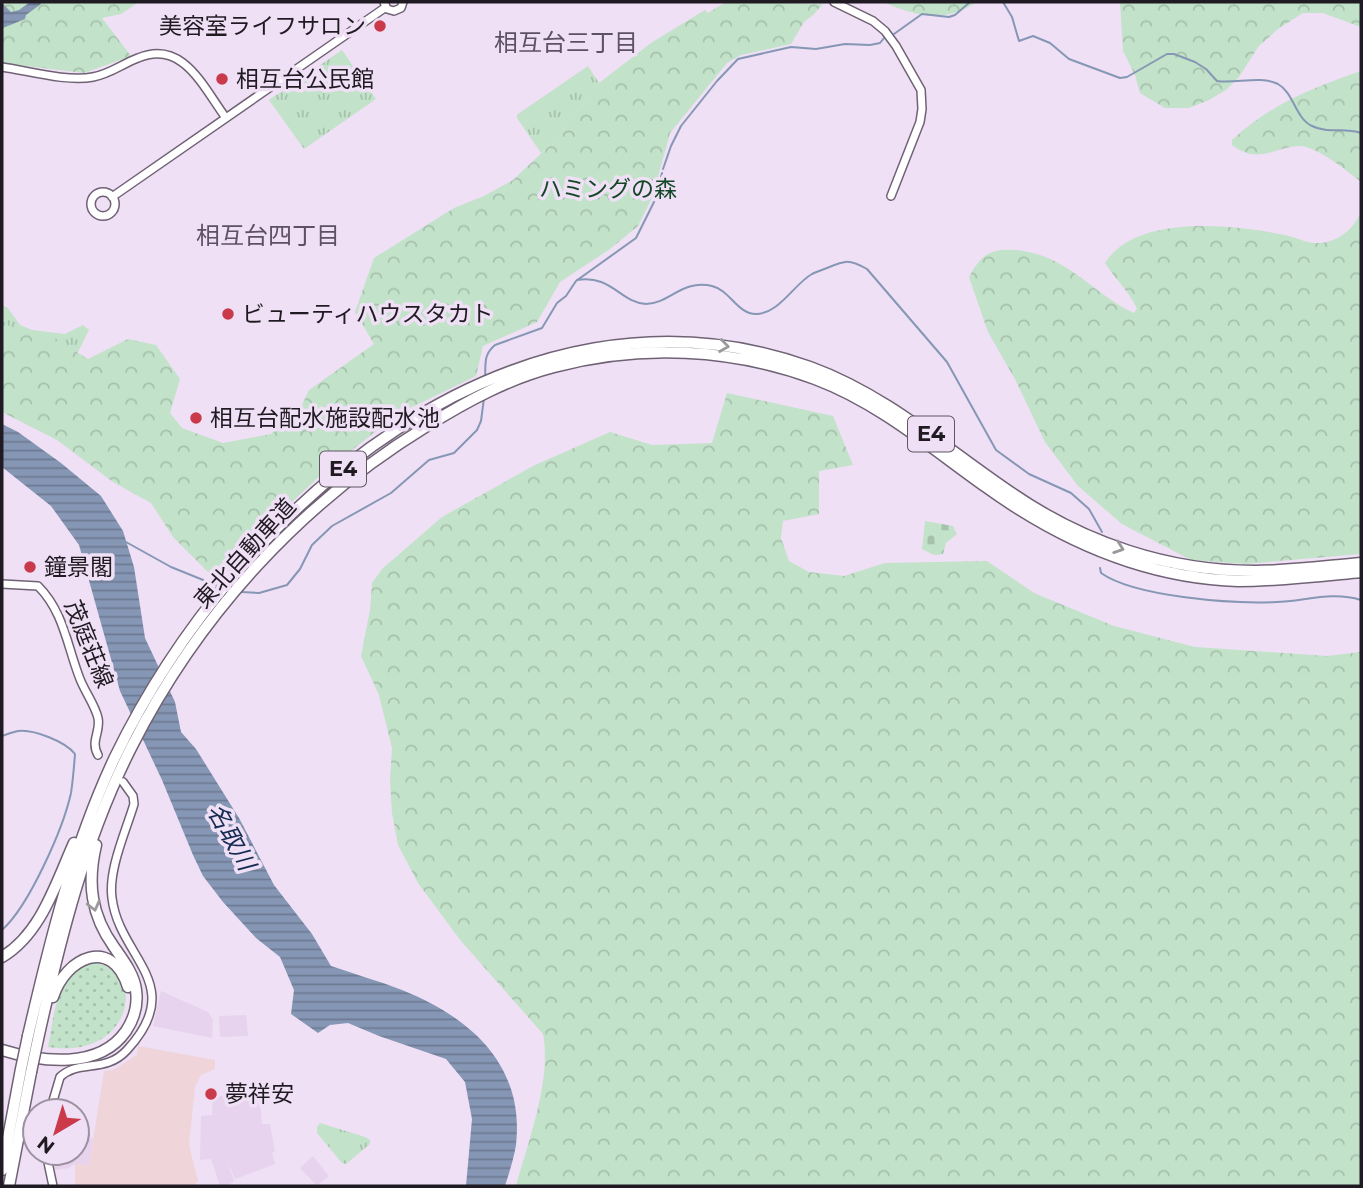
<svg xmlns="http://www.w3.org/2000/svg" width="1363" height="1188" font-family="Montserrat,'Noto Sans JP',sans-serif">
<defs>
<pattern id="grass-tufts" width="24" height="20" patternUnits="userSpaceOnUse" patternTransform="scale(1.75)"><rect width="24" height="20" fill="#c2e2c9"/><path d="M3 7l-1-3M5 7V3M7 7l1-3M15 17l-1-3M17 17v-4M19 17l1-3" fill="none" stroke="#a6c1ac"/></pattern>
<pattern id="forest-crowns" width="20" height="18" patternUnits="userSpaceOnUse" patternTransform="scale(1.75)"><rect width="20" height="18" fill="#c2e2c9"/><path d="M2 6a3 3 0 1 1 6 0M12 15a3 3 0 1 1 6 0" fill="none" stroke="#a6c1ac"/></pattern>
<pattern id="cemetery-stones" width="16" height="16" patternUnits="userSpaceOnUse" patternTransform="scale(1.75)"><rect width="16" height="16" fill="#c2e2c9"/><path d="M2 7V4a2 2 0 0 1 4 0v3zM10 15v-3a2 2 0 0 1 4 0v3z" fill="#a6c1ac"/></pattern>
<pattern id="garden-dots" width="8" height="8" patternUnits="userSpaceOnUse" patternTransform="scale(1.75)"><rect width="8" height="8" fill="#c2e2c9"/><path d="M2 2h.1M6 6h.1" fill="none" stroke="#a6c1ac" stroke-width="1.8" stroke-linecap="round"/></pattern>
<pattern id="water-rules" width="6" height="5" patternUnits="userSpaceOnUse" patternTransform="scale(1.75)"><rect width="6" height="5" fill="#8697b5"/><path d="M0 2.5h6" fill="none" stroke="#6d7a93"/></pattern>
</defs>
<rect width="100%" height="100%" fill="#efe0f5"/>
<path fill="#e7d3ee" d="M161,991L208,1012L213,1020L212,1038L153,1026Z
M246,1015L248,1036L220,1037L219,1016Z
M213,1096L260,1097L262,1124H270L275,1151L272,1153L275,1164L235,1179L227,1160L234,1181L227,1186H220L211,1159L200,1160L201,1116L212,1115Z
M77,1136L93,1139L89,1165L75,1164L69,1168L55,1170L50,1153H77Z
M313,1156L329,1176L317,1186L300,1168Z"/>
<path fill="#efd5da" d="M138,1046L215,1060V1069L201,1075L195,1087L189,1145L198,1181L193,1186H75V1164L89,1165L104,1071L113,1070L137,1055Z"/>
<path fill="url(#grass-tufts)" d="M342,50L376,99L304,149L269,100Z
M588,66L599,83L552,143L541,153L517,118L518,114Z
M2,306L7,307L20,325L32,330L65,334L83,325L89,330L71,366L2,328Z
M320,1123L365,1137L370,1140V1144L346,1164L342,1163L317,1133V1127Z"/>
<path fill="url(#forest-crowns)" d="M2,2H139L121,14L102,18L131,56L84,73L2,63Z
M726,2L823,4L813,15L804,22L791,44L741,55L727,63L670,133L652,198L638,226L610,249L560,282L537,322L483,346L476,376L398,414L324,472L265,527L217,581L173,537L151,503L113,482L57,440L2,412V323L32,334L53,337L88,359L128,339L156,345L180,379L170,413L182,428L223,443L271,434L301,407L309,390L374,344L355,312L374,258L454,208L484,196L513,180L552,143L599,83L651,43L705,10L708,13Z
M883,2H977C944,24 916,16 883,2Z
M1120,2H1361V27L1323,13H1303L1278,29L1258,47L1239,77L1226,90L1209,100L1189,108H1165L1140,93L1135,75L1123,51Z
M1361,71V182C1349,172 1316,146 1300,146C1274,147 1258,165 1232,145V140C1271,104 1312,88 1361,71Z
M1361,211V554L1245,564L1191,560L1122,524L1078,486L1045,442L1016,381L988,332L969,277C981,255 990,248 1016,250C1068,255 1091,293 1134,313L1137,309C1130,292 1115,279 1105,263C1137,213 1235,225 1285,235C1295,237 1306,243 1316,243C1336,244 1355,229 1361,211Z
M727,393L833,416L853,465L819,471V514L783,521L781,538L789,561L809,572L844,576L885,563L987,561L1034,593L1114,626L1195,647L1327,656L1361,652V1186H516C528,1142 552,1079 543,1034L461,941L418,883L398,845L392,813L390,781L392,748L379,695L361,656L370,610L372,583L382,569L442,517L533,466L610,432L652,445L712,443Z"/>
<path fill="url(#cemetery-stones)" d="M925,521L953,526L957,534L946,543L943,554L934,555L922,549Z"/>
<path fill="url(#garden-dots)" d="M92,963C149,966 134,1061 48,1047C54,1018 56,970 92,963Z"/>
<path fill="url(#water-rules)" d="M30,2H40L41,4L26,15L25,19L3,28L2,3L11,12L19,10Z
M2,424L18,432L61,463L101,496L123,531L134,567L145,638L175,702L181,732L196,749L239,818L274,885L312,934L331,966C354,974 379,981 402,990C470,1017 525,1065 516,1145C514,1158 509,1173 505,1186H466L472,1119L465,1082L446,1059L379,1036L348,1023L330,1025L318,1033L291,1014L294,990L280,957L256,938L223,902L203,876L193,855L162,780L120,691L79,545L51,506L2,467Z"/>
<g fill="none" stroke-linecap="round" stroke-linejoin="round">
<path stroke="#8697b5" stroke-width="2" d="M1003,2L1012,17L1019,41L1033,36L1050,43L1069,59L1120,78L1127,77L1167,54H1174L1195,62L1206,69L1217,81C1236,84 1260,75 1278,84C1294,93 1295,118 1312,126C1328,134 1345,127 1361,133
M894,34L922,14L949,17L955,15L970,2
M663,169L671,146L681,126L717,81L738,59L791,47L816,49L845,44L870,45L880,43L884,38
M577,280C611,274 621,303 646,304C669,304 682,279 712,286C730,290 737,314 756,314C779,314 794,284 812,274C816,272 822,270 827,268C846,260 849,259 867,269L947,362L996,450L1029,474L1071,493L1089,509L1102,532
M485,378C486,364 483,355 495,345L542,328L557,303L566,296L576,281L636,238L655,200L662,173
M126,542L171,567L218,586
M1100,568L1101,573C1135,597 1233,604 1276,602C1305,601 1332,591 1361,600
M241,592L259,593L287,585L300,569L312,545L332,526L391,493L429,460L454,453L477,430L481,421L484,398
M2,736C7,734 13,732 18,731C34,729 66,742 75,754C74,767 73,780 71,793C63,829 29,906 2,930"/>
<defs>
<path id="minor" d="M384,2L387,9L394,11L401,8L403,2
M834,2L873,21L885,31L896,46L921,90L922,109L920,122L891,196
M2,67C29,71 67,82 93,77C110,74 122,64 138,58C183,39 203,87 226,118
M91 204a12 12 0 1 1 24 0a12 12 0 1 1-24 0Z
M112,197L386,7
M2,584L38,586C64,612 67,646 80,679C85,692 95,705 98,718C101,732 90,741 98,755
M50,1111L60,1077C79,1059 105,1074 127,1050C188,984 119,958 112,898C108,870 126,831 134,804L133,796L123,782
M46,1153L53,1186"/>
<path id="highway" d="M2,957C41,934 56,883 74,843
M53,997C66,957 112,936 128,987
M28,1036C50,941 73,846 115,757C236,507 516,262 810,367C887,395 946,449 1013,494C1085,543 1168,571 1255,571C1290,571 1326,566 1361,563
M38,1039C60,939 85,838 132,746C199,614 301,503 427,426C467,401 508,379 554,367C640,344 732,348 815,379C879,403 931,448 986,487C1061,541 1144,578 1238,581C1279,581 1320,576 1361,572
M2,1050C41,1062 99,1070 126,1031C134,1019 138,1004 136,990C134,974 123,960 114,947C91,915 87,883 96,845
M2,1170L21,1069
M9,1186L31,1072"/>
</defs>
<use href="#minor" stroke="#706275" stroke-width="10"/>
<use href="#highway" stroke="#706275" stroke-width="13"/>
<use href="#minor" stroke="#fff" stroke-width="7"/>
<use href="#highway" stroke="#fff" stroke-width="10"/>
<defs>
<path id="highway-bridge" d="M21,1069L28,1036
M31,1072L38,1039"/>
</defs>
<use href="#highway-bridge" stroke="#706275" stroke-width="13" stroke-linecap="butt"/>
<use href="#highway-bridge" stroke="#fff" stroke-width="10"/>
</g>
<defs><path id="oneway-chevron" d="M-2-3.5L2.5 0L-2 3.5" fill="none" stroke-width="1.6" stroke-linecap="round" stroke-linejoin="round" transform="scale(1.75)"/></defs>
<g stroke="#9b989c">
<use href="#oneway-chevron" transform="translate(724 346) rotate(8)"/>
<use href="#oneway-chevron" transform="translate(1119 548) rotate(19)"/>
<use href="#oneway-chevron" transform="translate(94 906) rotate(76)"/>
</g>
<g fill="#ca3a4b" stroke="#efe0f5" stroke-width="2.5">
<circle cx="380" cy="26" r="7"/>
<circle cx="222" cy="79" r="7"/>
<circle cx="228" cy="314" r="7"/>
<circle cx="196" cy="418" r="7"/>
<circle cx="30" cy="567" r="7"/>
<circle cx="211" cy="1094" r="7"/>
</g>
<g text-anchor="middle" stroke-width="7" stroke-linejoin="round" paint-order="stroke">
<g fill="#efe0f5" stroke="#5e5661" stroke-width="2">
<rect x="908" y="416.5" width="46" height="35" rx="5"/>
<rect x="320" y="451.5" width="46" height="35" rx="5"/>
</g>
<g font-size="21" font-weight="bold" fill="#201b22">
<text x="931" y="441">E4</text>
<text x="343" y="476">E4</text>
</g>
<g font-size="23" fill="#201b22" stroke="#efe0f5" text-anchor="start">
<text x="366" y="34" text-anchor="end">美容室ライフサロン</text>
<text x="236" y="87">相互台公民館</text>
<text x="242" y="322">ビューティハウスタカト</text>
<text x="210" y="426">相互台配水施設配水池</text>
<text x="44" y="575">鐘景閣</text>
<text x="225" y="1102">夢祥安</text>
</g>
<g font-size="23" fill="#144727" stroke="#efe0f5">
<text x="608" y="197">ハミングの森</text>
</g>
<g font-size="23" fill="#201b22" stroke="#efe0f5">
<text transform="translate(245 553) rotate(-48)" y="8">東北自動車道</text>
<text transform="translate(89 644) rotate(68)" y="8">茂庭荘線</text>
</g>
<g font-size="24" fill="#5e5163" stroke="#efe0f5">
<text x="566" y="51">相互台三丁目</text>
<text x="268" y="244">相互台四丁目</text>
</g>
<g font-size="24" font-style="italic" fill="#162b53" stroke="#efe0f5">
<text transform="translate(231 837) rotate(61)" y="8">名取川</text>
</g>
</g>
<rect width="1363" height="1188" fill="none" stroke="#201b22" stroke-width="7"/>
<g transform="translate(56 1132) rotate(218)"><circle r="33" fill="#efe0f5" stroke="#9c91a1" stroke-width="2"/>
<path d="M0-5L12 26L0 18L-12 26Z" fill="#ca3a4b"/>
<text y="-10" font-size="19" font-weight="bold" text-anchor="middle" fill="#201b22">N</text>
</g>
</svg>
